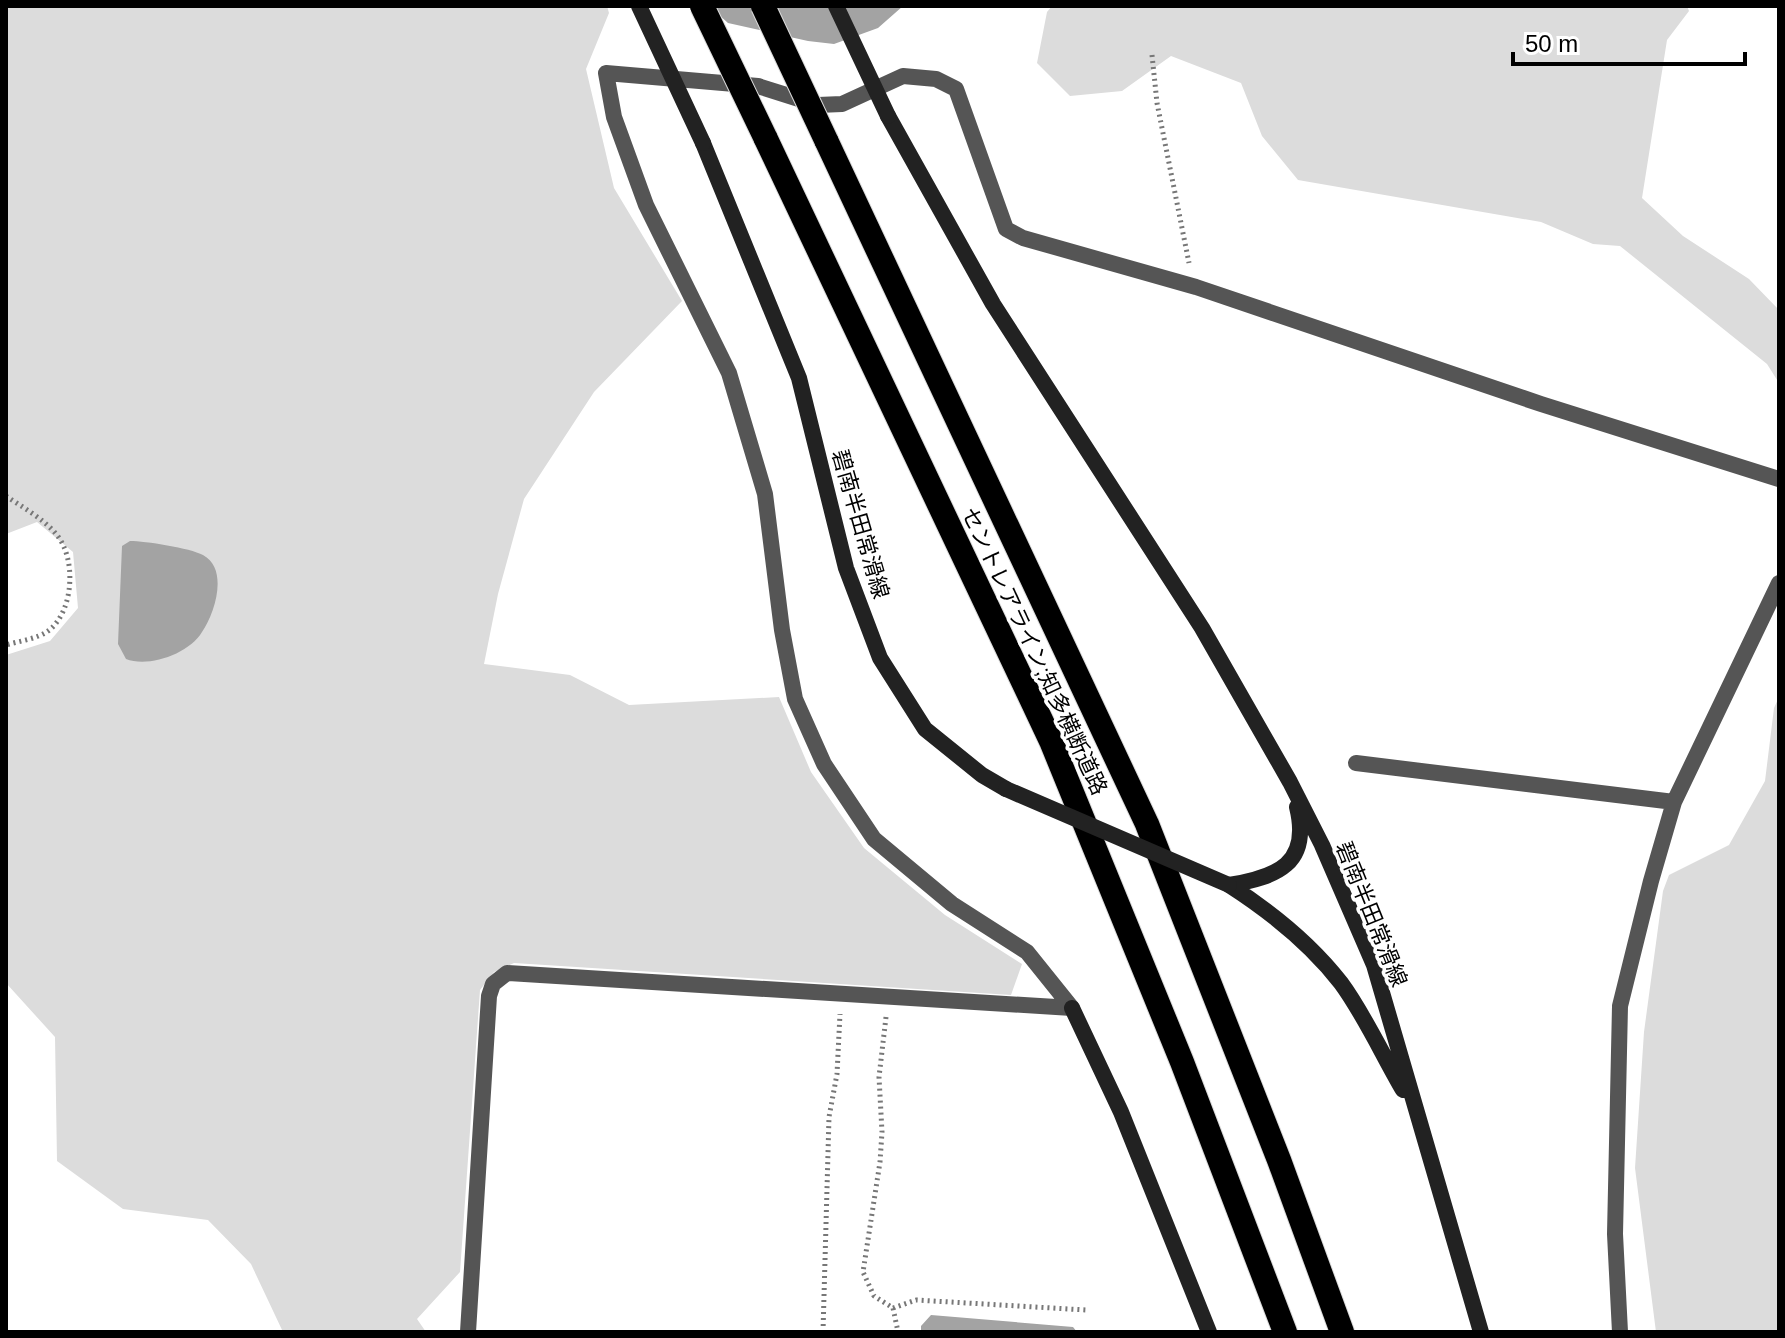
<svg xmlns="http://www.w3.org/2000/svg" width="1785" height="1338" font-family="Arial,'Noto Sans JP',sans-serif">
<rect width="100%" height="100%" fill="#fff"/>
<path fill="#dcdcdc" d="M6,6H607L609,13L586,69L614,188L682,301L594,392L524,499L498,594L484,664L570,675L629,705L779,697L811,772L864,848L945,915L1022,964L1011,995L514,963L494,972L480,990L460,1272L417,1319L426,1332H283L251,1264L208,1220L123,1209L57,1161L55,1037L6,983V655L50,641L78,608L73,552L37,522L6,534Z
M1052,6H1687L1689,11L1667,40L1642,198L1683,236L1749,279L1779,310V383L1767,364L1620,246L1593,244L1541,222L1298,180L1262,136L1241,83L1171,56L1122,91L1070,96L1037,63L1047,12Z
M1779,697V1332H1656L1635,1168L1644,1032L1663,891L1669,875L1729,845L1765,781L1774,708Z"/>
<path fill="#a3a3a3" d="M709,6H903L878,28L834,44L808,41L728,23Z
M130,541C145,541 190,548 203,555C229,569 215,613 202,632C189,654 148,668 126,659L118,644L122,546Z
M931,1315L1073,1327L1077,1332H921V1326Z"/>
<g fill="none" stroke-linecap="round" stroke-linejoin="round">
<defs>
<path id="highway" d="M765,137L1051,741L1182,1062L1285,1332
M826,140L1147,824L1279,1160L1342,1332"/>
</defs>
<use href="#highway" stroke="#dbdbdb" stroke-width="26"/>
<path stroke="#777" stroke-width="5" stroke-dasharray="2 4" stroke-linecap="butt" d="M1152,55L1157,103L1189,263
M6,496C22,507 44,519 56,534C77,558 74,612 48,631C37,639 19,641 6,645
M886,1017L879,1077L882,1132L880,1162L863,1272L874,1296L893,1308L898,1332
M893,1308L916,1300L1086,1310
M823,1332L829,1117L837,1074L840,1014"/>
<path stroke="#555" stroke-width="16" d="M1356,763L1674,802
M1072,1008L1027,952L952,904L874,839L824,764L795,699L782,630L765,494L729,373L646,205L614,117L606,73L758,86L818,105L842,104L903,76L936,79L956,89L1006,229L1023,238L1196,287L1541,404L1779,479
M468,1332L489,996L493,984L507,973L1072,1008
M1620,1332L1615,1234L1620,1006L1651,881L1674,802L1779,583"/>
<path stroke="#222" stroke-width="16" d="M888,116L993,304L1202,628L1290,782L1322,845L1374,965L1481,1332
M703,143L799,378L846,568L880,658L925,729L982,775L1006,789
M1229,885C1271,912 1310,943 1341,983C1364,1014 1383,1056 1403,1090
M1229,885C1277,877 1311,864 1297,807
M1072,1008L1121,1112L1209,1332"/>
<use href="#highway" stroke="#000" stroke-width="24"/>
<defs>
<path id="highway-bridge" d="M702,6L765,137
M763,6L826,140"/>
</defs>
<use href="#highway-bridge" stroke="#dbdbdb" stroke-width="26" stroke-linecap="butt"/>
<path stroke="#222" stroke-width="16" d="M639,6L703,143
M836,6L888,116
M1006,789L1229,885"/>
<use href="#highway-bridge" stroke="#000" stroke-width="24"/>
</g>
<g text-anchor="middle" stroke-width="7" stroke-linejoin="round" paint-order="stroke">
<g font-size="22" fill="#000" stroke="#fff">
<text transform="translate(861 524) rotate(74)" y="8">碧南半田常滑線</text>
<text transform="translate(1035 651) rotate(65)" y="8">セントレアライン;知多横断道路</text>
<text transform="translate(1372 914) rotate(68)" y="8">碧南半田常滑線</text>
</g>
</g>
<rect width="1785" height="1338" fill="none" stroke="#000000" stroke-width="16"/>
<path d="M1513 52v12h232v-12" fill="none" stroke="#000000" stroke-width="4"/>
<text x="1525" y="52" font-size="24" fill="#000000" stroke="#ffffff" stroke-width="6" paint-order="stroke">50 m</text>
</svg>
